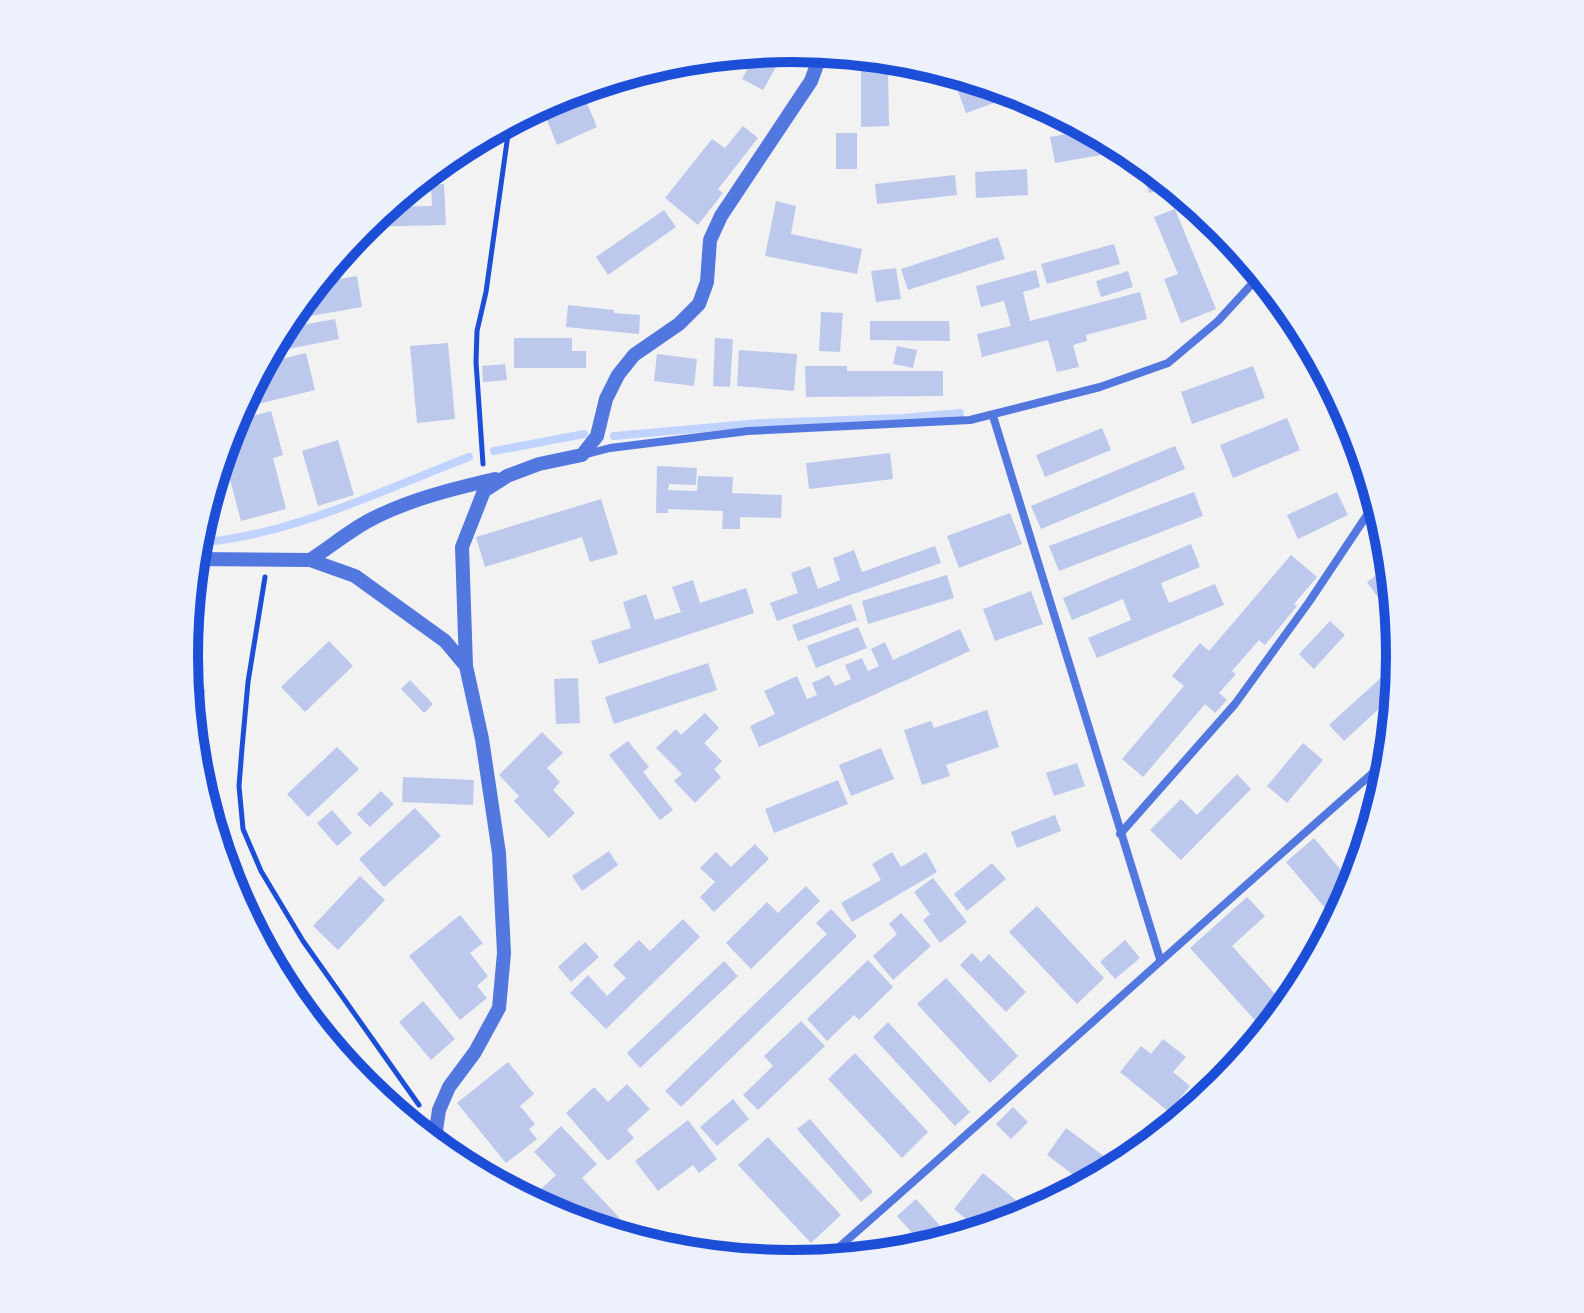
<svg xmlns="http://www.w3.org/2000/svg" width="1584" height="1313" font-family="'Zilla Slab',serif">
<rect width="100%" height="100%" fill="#f2f2f2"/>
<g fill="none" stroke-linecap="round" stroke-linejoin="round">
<path stroke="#bfd3fe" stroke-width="8" d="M614,436L760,423L903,418L960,413
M494,451L584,434
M195,543C291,536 380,491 469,457"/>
</g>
<path fill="#bdc9ec" d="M786,49L763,90L742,79L757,51Z
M861,69H888L889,126L861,127Z
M951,72L988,83L994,103L966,113Z
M587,103L597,127L557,145L547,120Z
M743,126L758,138L718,189L723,193L698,225L665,198L712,139L725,148Z
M1091,130L1117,144L1118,152L1055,163L1050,137Z
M836,133H857V169H836Z
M1137,156L1170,183L1171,186L1149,193Z
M1027,169L1028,195L976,198L975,172Z
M955,175L957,195L877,204L875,184Z
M444,184L446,225L361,227L385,207L432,206L431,185Z
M776,201L796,206L791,234L862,249L857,274L765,256Z
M1175,209L1216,309L1181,323L1164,279L1178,274L1154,217Z
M664,210L676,227L608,275L596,257Z
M998,237L1005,259L908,290L901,269Z
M1114,244L1120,264L1047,284L1041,264Z
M896,268L901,299L876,302L871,271Z
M1036,270L1040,287L1023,292L1030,321L1140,292L1147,319L1086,335L1087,341L1073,345L1079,367L1057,372L1048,340L982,357L977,334L1011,326L1004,301L981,307L976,286Z
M1128,271L1133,287L1101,297L1096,281Z
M357,276L362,307L299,318L297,305L315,283Z
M568,305L614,310V313L640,315L639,334L566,327Z
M821,312L843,313L840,352L819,351Z
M1294,313L1312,345L1303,348L1289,315Z
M335,319L339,339L273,352L272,345L280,329Z
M870,321H949L950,341L870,340Z
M514,338H572V351H586V368H514Z
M715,338L733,339L730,387L713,386Z
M448,343L455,419L417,423L410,346Z
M897,346L917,350L913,368L893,364Z
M739,350L797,354L794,391L737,386Z
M306,353L315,390L254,405L249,387L261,364Z
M657,354L697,359L694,386L654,381Z
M505,364L507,380L483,382L482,366Z
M805,366H847V371H943V396L806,397Z
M1253,366L1265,398L1192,424L1181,392Z
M271,411L283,455L273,458L286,509L241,521L222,449L231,422Z
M1287,418L1300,450L1233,478L1220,445Z
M1102,428L1111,450L1045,477L1036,455Z
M338,440L354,495L318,506L302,451Z
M1175,446L1185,469L1041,529L1031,506Z
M890,453L893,479L809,489L806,463Z
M657,466L697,468L696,485L669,484L668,490L697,491L698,476L733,477L732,493L782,495L781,518L740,517V529H722L723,511L668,509V513H656Z
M1194,492L1203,516L1059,571L1049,546Z
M1337,492L1348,515L1298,539L1287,515Z
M601,499L618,554L590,562L582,537L485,567L476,537Z
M1010,513L1022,544L959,568L947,536Z
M1389,540L1390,552L1380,560L1373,553Z
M1191,544L1200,567L1161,583L1169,603L1215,584L1224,605L1097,658L1088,638L1131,620L1123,599L1072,620L1063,598Z
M935,546L941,563L777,621L770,603L798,593L791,573L810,566L818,589L840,580L833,558L854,550L862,572Z
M1291,555L1317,577L1294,604L1297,606L1265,645L1259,640L1232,671L1236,674L1219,693L1227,700L1215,713L1205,704L1143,777L1122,759L1184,686L1172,676L1200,643L1209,651Z
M1391,565L1394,595L1382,603L1367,582Z
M947,575L954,598L868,624L862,601Z
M693,580L700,603L746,588L754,613L599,664L591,641L631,628L623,602L646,594L655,620L681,612L672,587Z
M1031,591L1043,624L995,641L983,609Z
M851,604L857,620L798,641L792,625Z
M1330,621L1345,635L1314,669L1299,654Z
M858,627L867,648L816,668L807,646Z
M960,629L970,651L759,747L750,726L775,714L764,691L797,676L807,699L817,695L812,683L829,675L835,686L851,679L845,665L862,658L868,671L879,666L871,649L885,642L893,660Z
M329,641L353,666L305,712L281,687Z
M1400,651V657L1398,679L1386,665Z
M708,663L717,690L614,724L605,697Z
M1384,675L1397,692L1344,741L1329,725Z
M578,678L580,723L556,724L554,679Z
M410,680L433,704L424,713L401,689Z
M186,682L206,690L192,722L190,721Z
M987,710L999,747L946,765L950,776L922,785L904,730L931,721L934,728Z
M705,713L719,728L704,743L722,761L714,769L721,777L695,803L674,781L682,774L656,748L676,729L681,735Z
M542,732L563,753L547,768L560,782L553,790L575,813L549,838L514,801L519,796L499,775Z
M628,741L649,767L643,772L673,810L660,820L609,755Z
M1303,743L1323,760L1287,803L1267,786Z
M337,747L359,769L308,817L287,794Z
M881,748L894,779L851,796L839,765Z
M1077,763L1085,786L1054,796L1046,773Z
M1237,774L1251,789L1181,860L1150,830L1181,799L1197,815Z
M403,777L474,780L473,805L402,802Z
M838,780L848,804L774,833L765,809Z
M381,791L394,804L370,827L357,814Z
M415,808L441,836L384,887L359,859Z
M332,810L352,833L337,846L317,823Z
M1055,815L1061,831L1017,848L1011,832Z
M1314,838L1355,887L1337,922L1286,862Z
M755,844L769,859L714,912L700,897L715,882L700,868L716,852L731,867Z
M609,851L618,865L582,891L572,876Z
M892,852L901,867L926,852L937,872L852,922L841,903L881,880L872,864Z
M992,863L1006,879L967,911L954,894Z
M360,876L385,900L338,950L313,926Z
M933,878L967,922L940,943L923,920L930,914L914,892Z
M806,886L820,901L751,969L726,943L767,902L778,913Z
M1247,897L1265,916L1232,946L1284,1004L1260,1026L1190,948Z
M1037,906L1104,978L1077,1004L1009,932Z
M831,909L857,936L681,1107L665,1091L827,934L816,923Z
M901,913L931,946L893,980L873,956L897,934L889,924Z
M460,915L483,943L470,953L488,976L477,986L487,998L460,1020L409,956Z
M683,919L700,937L606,1029L570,993L588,975L607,996L626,978L613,965L639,940L650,951Z
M1125,940L1140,958L1115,979L1100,962Z
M585,942L599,957L571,982L558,967Z
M972,953L981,962L989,954L1026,992L1006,1012L960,965Z
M868,960L893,987L859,1020L854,1015L827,1041L807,1019Z
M724,961L738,976L640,1068L627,1053Z
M946,978L1018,1056L990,1083L917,1004Z
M423,1001L455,1039L431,1060L399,1022Z
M801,1021L825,1046L758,1110L743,1095L773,1066L764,1056Z
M888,1022L970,1112L955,1126L873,1037Z
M1163,1039L1186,1057L1173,1072L1190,1086L1169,1112L1120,1072L1141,1046L1151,1054Z
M855,1053L928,1132L902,1158L828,1079Z
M508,1062L534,1094L520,1106L535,1124L529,1129L537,1139L506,1163L457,1103Z
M627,1084L650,1109L627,1130L634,1138L608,1161L566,1113L594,1087L608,1102Z
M733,1099L749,1119L717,1146L700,1127Z
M1013,1107L1028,1122L1011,1139L996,1124Z
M810,1119L873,1192L861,1202L797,1129Z
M688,1120L717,1159L699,1173L693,1165L658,1191L635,1161Z
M561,1126L597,1164L582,1178L645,1245L559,1218L527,1202L556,1175L534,1152Z
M1066,1128L1120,1168L1087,1185L1047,1155Z
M768,1137L841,1215L811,1243L738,1165Z
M983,1173L1027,1209L1018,1221L982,1232L954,1209Z
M916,1199L942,1228L923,1245L897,1216Z
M859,1241L880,1256L845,1260Z
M909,1242L920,1251L899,1254Z"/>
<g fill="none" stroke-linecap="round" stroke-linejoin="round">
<path stroke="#1d4ed8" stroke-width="5" d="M483,464L476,362L477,331L486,292L510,120
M265,577L248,682L242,748L239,786L243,829L261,871L303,941L419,1105"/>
<path stroke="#5277de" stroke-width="8" d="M993,416L1160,959
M583,455L610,448L748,431L970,420L1100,387L1168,363L1218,321L1261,274
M1120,834L1235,704L1309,602L1377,500
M822,1262C1013,1095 1200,924 1391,757"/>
<path stroke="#5277de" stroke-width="14" d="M193,559L310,560L355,576L445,641L466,666L482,739L499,853L504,953L499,1008L475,1052L449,1087L439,1110L436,1130L445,1155
M310,560C330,547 348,532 368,521C407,500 452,489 495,479
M466,666L462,547L484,491L507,476L539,464L582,455L597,436L606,399L618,375L634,355L679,324L699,304L707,282L710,240L721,216L811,81L822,51"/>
</g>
<path d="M0 0H1584V1313H0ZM198 656a594 594 0 1 1 1188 0a594 594 0 1 1-1188 0Z" fill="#edf1fc" fill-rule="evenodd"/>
<path fill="none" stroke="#1d4ed8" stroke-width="10" d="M198 656a594 594 0 1 1 1188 0a594 594 0 1 1-1188 0Z"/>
</svg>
